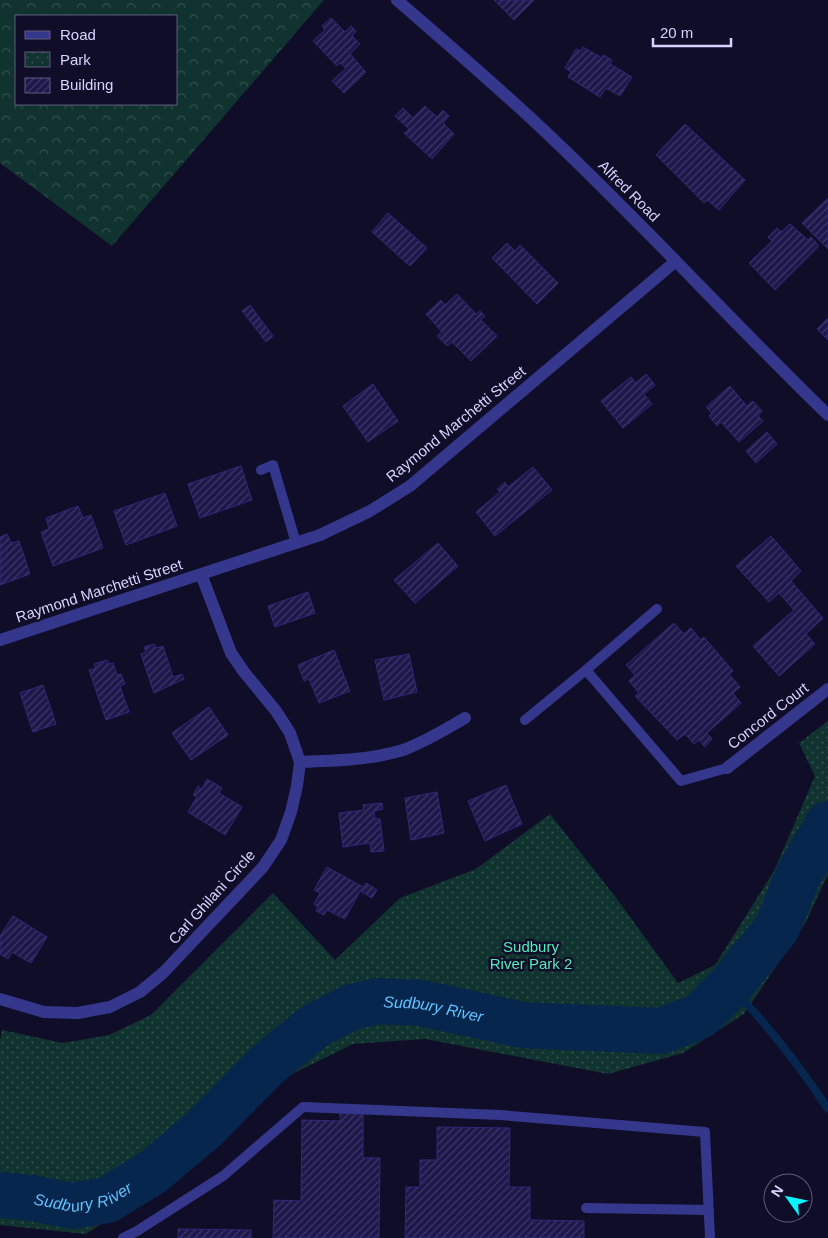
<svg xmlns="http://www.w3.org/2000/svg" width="828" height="1238" font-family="Arial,sans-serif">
<defs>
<pattern id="forest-crowns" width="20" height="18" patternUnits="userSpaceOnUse" patternTransform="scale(1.25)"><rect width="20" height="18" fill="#10332f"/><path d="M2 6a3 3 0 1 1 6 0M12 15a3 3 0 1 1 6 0" fill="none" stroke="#32504e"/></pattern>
<pattern id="park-dots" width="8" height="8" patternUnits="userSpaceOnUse" patternTransform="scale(1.25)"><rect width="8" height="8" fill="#10332f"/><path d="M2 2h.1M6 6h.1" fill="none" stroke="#32504e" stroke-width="1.8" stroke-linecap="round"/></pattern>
<pattern id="building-hatch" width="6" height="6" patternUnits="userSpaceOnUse" patternTransform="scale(1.25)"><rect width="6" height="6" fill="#1e174b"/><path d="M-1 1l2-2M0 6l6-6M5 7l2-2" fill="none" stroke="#3e3866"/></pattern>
</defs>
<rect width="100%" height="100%" fill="#100d28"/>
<path fill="url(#forest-crowns)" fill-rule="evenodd" d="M0,0H324L112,246L0,163ZM16,16H176V104H16Z"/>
<path fill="url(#park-dots)" d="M828,721V874L806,922L744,1014L683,1053L608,1074L425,1039L353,1044L288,1076L179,1172L86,1234L0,1225V1040L2,1030L63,1043L109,1035L151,1015L273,893L335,960L400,898L476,869L550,814L614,895L678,983L715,965L774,871L815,776L799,743Z"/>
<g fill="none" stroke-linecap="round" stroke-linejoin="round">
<path stroke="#07264d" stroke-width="8" d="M730,986C767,1024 799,1065 828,1109"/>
<path stroke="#07264d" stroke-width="46" id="s1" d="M0,1195L32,1198L73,1206L107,1200L153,1172L205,1128L267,1065L313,1027L352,1007L379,1001L421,1003L522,1025L661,1031L700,1016L730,986L777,928L798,876L828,824"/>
</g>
<path fill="url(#building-hatch)" stroke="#322779" d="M494,0H534L514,20Z
M331,18L345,32L351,26L356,31L352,36L360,44L350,54L366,72L344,93L332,81L346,68L340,63L337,66L313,41L325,30L322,26Z
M583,47L602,58L603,55L612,60L610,64L632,77L620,96L606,88L600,97L568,77L571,72L565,68L576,49L581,51Z
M425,106L437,117L443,110L449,116L443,123L454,134L432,159L404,133L409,129L395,116L403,108L413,118Z
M685,124L745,180L719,210L707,200L704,203L656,155Z
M828,198V249L802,223Z
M388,213L427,248L410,266L372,232Z
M790,224L808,240L811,237L819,246L775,290L749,263L772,241L768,237L777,228L781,232Z
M507,243L515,251L520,245L558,283L537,304L492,258Z
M457,294L476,314L480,311L485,316L481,320L497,336L471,361L452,342L447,346L437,336L442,332L426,314L441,300L445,305Z
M250,305L273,336L266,342L242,311Z
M828,318V340L817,329Z
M646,374L655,385L644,394L652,404L623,428L601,401L631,377L636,383Z
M373,384L398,421L368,442L343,406Z
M730,386L747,406L753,401L762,411L758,416L763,421L739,442L721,422L717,426L709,416L712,413L706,407Z
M767,432L777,444L756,463L746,451Z
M241,466L252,500L200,518L188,484Z
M533,467L552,490L495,536L476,512L500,492L497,489L505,482L508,487Z
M165,493L177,526L126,545L114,511Z
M78,506L83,518L91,515L103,548L53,566L41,532L49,529L46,518Z
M7,534L11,543L19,541L30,574L0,585V537Z
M771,536L801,571L791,581L823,618L806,634L815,644L779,676L753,646L794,610L779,593L769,602L736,566Z
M438,543L458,566L415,603L394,580Z
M308,592L315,613L275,627L268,606Z
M674,623L684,634L691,628L701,640L704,637L733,671L729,674L740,687L733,693L741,703L707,733L712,739L705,747L699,740L694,744L685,734L677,740L635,696L639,693L629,681L635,675L626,665Z
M154,644L156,648L163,646L173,677L182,674L184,679L154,693L141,654L146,652L144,647Z
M334,650L350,691L319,703L309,679L304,681L298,665Z
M409,654L417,692L384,700L375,660Z
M107,660L109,664L113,663L117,675L121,674L125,684L120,686L129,712L106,720L89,670L96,668L94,664Z
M43,685L56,724L33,732L20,693Z
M209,707L228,735L191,760L172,733Z
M207,779L222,788L219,793L242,807L225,835L188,812L197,797L193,795L198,786L202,789Z
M506,785L522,824L485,841L468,801Z
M437,792L444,833L411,840L405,798Z
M382,803L383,809L374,811L375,819H380L384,851L371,852L370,843L343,847L339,813L364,810L363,805Z
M327,867L363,887L366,883L377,890L372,898L360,891L345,919L327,910L324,915L316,911L318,907L314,904L320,893L314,890Z
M13,916L47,937L31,963L12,952L8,959L0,954V936Z
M340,1112H363V1158H380L379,1238H273L274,1200L301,1201L302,1120L340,1121Z
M437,1127L510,1128L509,1187H530V1220L584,1221V1238H405L406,1187H420V1160H437Z
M178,1229L251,1230V1238H178Z"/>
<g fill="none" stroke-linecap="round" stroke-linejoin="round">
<path stroke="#34378b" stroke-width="10" d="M261,470L273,465L296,543
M657,609L586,670L681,781L727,768
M525,720L586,670
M586,1208L709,1210
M123,1238L137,1231L223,1176L303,1107L500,1115L705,1132L710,1238"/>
<path stroke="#34378b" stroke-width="12" d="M397,0C444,41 491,81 536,123C637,217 729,319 828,415
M0,640L320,535L370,511L410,486L676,261
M300,762C334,761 370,760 403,750C425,742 446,729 465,718
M727,768L828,689
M0,999L44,1012L78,1013L110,1007L140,992L163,973L263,867L281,840L291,812L297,786L300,762L290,733L276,711L244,672L231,653L201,574"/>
</g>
<g text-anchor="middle" stroke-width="5" stroke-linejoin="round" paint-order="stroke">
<g font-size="15" fill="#d6d4ff" stroke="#100d28">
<text transform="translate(629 191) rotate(45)" y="5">Alfred Road</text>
<text transform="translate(456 424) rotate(-39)" y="5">Raymond Marchetti Street</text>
<text transform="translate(99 591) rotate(-18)" y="5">Raymond Marchetti Street</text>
<text transform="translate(768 716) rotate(-38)" y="5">Concord Court</text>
<text transform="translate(212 897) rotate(-48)" y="5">Carl Ghilani Circle</text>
</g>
<g font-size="15" fill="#55eabb" stroke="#100d28">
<text x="531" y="952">Sudbury<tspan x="531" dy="17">River Park 2</tspan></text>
</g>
<g font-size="16" font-style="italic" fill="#62c1ff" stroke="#100d28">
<text dy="6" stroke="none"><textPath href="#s1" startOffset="505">Sudbury River</textPath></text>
<text dy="6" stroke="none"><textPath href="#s1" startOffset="85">Sudbury River</textPath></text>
</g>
</g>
<rect x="15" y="15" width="162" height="90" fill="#100d28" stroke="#5f5d7e"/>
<rect x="25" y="31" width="25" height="8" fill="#34378b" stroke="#5f5d7e"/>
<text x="60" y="40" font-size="15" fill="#d6d4ff">Road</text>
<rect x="25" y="52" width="25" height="15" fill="url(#park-dots)" stroke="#5f5d7e"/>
<text x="60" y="65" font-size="15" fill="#d6d4ff">Park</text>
<rect x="25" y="78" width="25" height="15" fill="url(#building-hatch)" stroke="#5f5d7e"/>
<text x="60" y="90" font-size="15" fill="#d6d4ff">Building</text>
<g transform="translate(788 1198) rotate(303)"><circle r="24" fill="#100d28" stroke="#5f5d7e"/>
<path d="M0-4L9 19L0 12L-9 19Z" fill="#00f7ff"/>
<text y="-8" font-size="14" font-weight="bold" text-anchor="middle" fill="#d6d4ff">N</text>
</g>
<path d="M653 38v8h78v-8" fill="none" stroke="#d6d4ff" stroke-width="2.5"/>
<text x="660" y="38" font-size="15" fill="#d6d4ff" stroke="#100d28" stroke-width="4" paint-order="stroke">20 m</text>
</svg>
